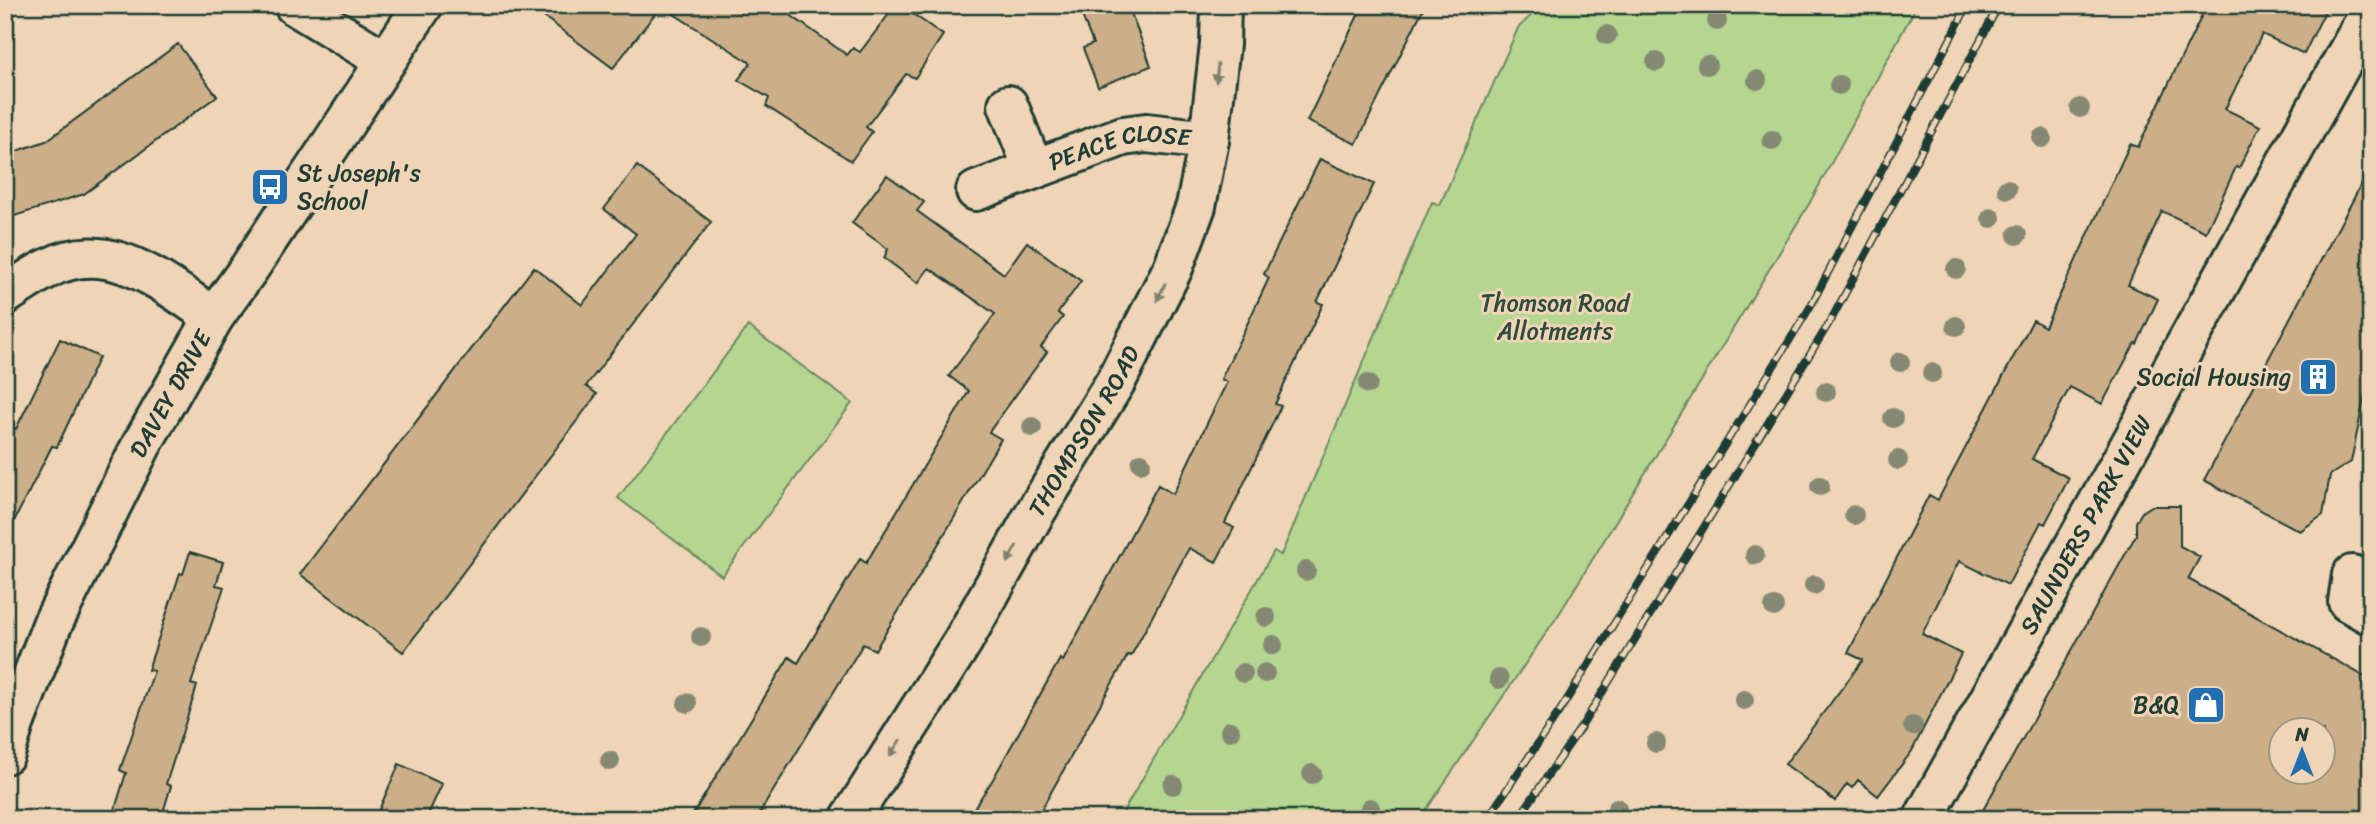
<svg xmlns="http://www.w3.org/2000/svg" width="2376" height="824" font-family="Sriracha,sans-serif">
<rect width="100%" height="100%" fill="#efd4b6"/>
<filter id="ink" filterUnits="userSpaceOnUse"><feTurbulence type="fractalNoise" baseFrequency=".0143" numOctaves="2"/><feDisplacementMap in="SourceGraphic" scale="14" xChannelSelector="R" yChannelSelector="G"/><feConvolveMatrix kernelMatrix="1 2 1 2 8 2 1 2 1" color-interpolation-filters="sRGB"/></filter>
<g filter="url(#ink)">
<path fill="#b4d690" stroke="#6a8a62" stroke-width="2" d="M1542,5H1917L1809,204L1561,611L1420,819H1119L1274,551L1281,555L1432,202L1440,205L1518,28Z
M748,326L852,403L722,576L618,498Z"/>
<path fill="#ccaf88" stroke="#1f3d34" stroke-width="2" fill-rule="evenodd" d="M528,5H776L847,55L853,48L860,52L896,5H900L943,35L915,78L906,74L866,127L872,132L851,161L766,106L769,98L738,80L751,63L661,6L613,68Z
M1078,5H1128L1151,66L1098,87L1083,48L1093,44Z
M1363,5H1425L1356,144L1307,121Z
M2202,5H2328L2304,54L2262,34L2225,109L2260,126L2239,168L2236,167L2206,232L2162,211L2128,285L2158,299L2137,344L2135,343L2102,404L2070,387L2032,459L2069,478L2045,524L2041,522L2008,585L1959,561L1922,634L1961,654L1912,751L1878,796L1858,780L1852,788L1847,784L1835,801L1785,764L1863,660L1848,653L1929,495L1938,500L2033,320L2045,327L2130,144L2138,147L2206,7Z
M178,44L217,96L84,194L5,219V155L46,141Z
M1320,159L1374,184L1317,302L1323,304L1275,404L1281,406L1225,523L1234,528L1216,562L1189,548L1131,656L1128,655L1036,819H967L993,779L1060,659L1063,661L1158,485L1173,494L1227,382L1221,379L1269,278L1264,274Z
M637,166L711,222L586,386L597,394L403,652L300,574L534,267L582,305L636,234L604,209Z
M2371,166V387L2366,389L2351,462L2330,475L2323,515L2300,531L2204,480Z
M887,175L924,202L917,211L1004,274L1027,242L1081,281L1058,313L1063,317L1041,347L1047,352L989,432L1001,439L892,622L875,650L863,644L756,819H690L789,657L798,663L860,559L866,563L969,391L949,376L995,314L929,268L918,283L884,258L888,249L852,223Z
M60,339L99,357L57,447L52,446L5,539V423L16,429Z
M2152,506H2180V546L2200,557L2188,579L2371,680V819H1978L2136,535V522L2142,512ZM2281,730H2323V772H2281Z
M190,552L223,562L216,585L224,587L191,684L197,686L166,784L171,786L161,819H112L126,773L120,770L154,671L148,670L180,573L183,574Z
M399,764L442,784L426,819H375Z"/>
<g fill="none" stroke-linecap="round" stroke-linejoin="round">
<defs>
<g id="minor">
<path d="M294,5L386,61"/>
<path d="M1008,105L1033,168"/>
<path id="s1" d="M976,191L1123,136L1146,133L1209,140"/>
<path d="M5,295C19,286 32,276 47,269C109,235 164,284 214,317"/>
<path d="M2352,575L2348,602L2371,615"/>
<path id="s2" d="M5,754L14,724L52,625L141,446L214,317L250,267L423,5"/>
<path id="s3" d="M850,819L963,641L1035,513L1116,381L1173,268L1196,206L1209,140L1220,44L1221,5"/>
<path id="s4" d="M1923,819L2371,10"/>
</g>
</defs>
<use href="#minor" stroke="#1f3d34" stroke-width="44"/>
<use href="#minor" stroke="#efd4b6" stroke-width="38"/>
<defs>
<path id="rail" d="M1487,819L1561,709L1809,309L1968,5
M1518,819L1583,724L1831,320L1999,5"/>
</defs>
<use href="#rail" stroke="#1f3d34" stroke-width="8"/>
<use href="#rail" stroke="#efd4b6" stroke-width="5" stroke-dasharray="16" stroke-linecap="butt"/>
</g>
<g fill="#858973">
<circle cx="1717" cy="21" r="10"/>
<circle cx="1607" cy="35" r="10"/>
<circle cx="1656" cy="62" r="10"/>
<circle cx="1707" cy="65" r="10"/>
<circle cx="1757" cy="80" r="10"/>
<circle cx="1839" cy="85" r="10"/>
<circle cx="2080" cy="108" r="10"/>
<circle cx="2042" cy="138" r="10"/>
<circle cx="1772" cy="140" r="10"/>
<circle cx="2007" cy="189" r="10"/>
<circle cx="1991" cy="218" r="10"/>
<circle cx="2017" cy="235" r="10"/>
<circle cx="1956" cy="269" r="10"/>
<circle cx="1956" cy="326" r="10"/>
<circle cx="1900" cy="362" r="10"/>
<circle cx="1932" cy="373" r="10"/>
<circle cx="1368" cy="384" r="10"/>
<circle cx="1826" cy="392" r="10"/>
<circle cx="1893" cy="418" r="10"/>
<circle cx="1032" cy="427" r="10"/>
<circle cx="1898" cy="460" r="10"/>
<circle cx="1141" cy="463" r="10"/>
<circle cx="1820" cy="486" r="10"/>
<circle cx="1854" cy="515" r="10"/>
<circle cx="1755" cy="555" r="10"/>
<circle cx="1306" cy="571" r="10"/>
<circle cx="1814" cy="585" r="10"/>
<circle cx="1774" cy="607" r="10"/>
<circle cx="1266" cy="617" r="10"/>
<circle cx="701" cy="637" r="10"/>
<circle cx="1273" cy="645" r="10"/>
<circle cx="1243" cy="673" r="10"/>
<circle cx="1265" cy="673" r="10"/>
<circle cx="1499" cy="679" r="10"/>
<circle cx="1744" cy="700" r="10"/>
<circle cx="687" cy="703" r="10"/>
<circle cx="1913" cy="726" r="10"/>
<circle cx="1230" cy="731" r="10"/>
<circle cx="1656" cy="743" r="10"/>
<circle cx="610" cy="761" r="10"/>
<circle cx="1312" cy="774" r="10"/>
<circle cx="1173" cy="785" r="10"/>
<circle cx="1370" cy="808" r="10"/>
<circle cx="1617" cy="808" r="10"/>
</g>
<defs><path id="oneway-solid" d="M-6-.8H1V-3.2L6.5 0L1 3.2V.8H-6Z" transform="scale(1.75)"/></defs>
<g fill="#7d816e">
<use href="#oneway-solid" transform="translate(1217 73) rotate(96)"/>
<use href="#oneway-solid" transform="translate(1161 292) rotate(116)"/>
<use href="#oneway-solid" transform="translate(1012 554) rotate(119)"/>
<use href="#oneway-solid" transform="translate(895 748) rotate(123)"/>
</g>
</g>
<defs>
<symbol id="bus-square" viewBox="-11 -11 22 22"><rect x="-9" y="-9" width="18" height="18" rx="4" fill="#1f6fb2" stroke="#efd4b6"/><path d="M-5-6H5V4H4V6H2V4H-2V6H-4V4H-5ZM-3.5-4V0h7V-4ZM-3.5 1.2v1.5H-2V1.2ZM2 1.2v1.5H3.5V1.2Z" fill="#fff"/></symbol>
<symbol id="building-square" viewBox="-11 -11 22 22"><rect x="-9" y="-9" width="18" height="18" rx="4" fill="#1f6fb2" stroke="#efd4b6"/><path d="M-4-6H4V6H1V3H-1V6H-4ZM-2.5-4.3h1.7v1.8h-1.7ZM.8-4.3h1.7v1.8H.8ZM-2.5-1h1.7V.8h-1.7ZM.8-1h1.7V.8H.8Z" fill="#fff"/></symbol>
<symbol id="shop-square" viewBox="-11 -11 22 22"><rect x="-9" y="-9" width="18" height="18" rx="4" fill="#1f6fb2" stroke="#efd4b6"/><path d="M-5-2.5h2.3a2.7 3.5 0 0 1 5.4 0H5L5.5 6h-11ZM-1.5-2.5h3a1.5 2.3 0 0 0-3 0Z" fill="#fff"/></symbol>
</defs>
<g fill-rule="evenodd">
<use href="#bus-square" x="248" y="165" width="44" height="44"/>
<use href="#building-square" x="2296" y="355" width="44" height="44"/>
<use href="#shop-square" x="2184" y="683" width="44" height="44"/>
</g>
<g text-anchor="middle" stroke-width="6" stroke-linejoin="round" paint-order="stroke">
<g font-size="24" fill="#1f3d34" stroke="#efd4b6">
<text dy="8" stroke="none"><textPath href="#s1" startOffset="152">PEACE CLOSE</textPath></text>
<text dy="8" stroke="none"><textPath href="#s2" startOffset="397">DAVEY DRIVE</textPath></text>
<text dy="8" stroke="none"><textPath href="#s3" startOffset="453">THOMPSON ROAD</textPath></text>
<text dy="8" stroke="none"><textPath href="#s4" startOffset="336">SAUNDERS PARK VIEW</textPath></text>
</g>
<g font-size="24" fill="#1f3d34" stroke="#efd4b6" text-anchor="end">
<text x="297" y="181" text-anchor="start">St Joseph's<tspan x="297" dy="28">School</tspan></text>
<text x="2291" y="385">Social Housing</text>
<text x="2179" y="713">B&amp;Q</text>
</g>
<g font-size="24" fill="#2e4c3d" stroke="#efd4b6">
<text x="1555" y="311">Thomson Road<tspan x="1555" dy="28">Allotments</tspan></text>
</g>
</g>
<rect width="2376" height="824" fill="none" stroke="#efd4b6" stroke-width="28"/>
<rect x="14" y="14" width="2348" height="796" fill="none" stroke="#1f3d34" stroke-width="2.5" filter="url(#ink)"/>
<g transform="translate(2302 751)"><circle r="33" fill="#efd4b6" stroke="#9c9882" stroke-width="2"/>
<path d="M0-5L12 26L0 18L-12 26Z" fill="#1f6fb2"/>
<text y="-10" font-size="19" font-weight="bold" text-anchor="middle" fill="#1f3d34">N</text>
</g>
</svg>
